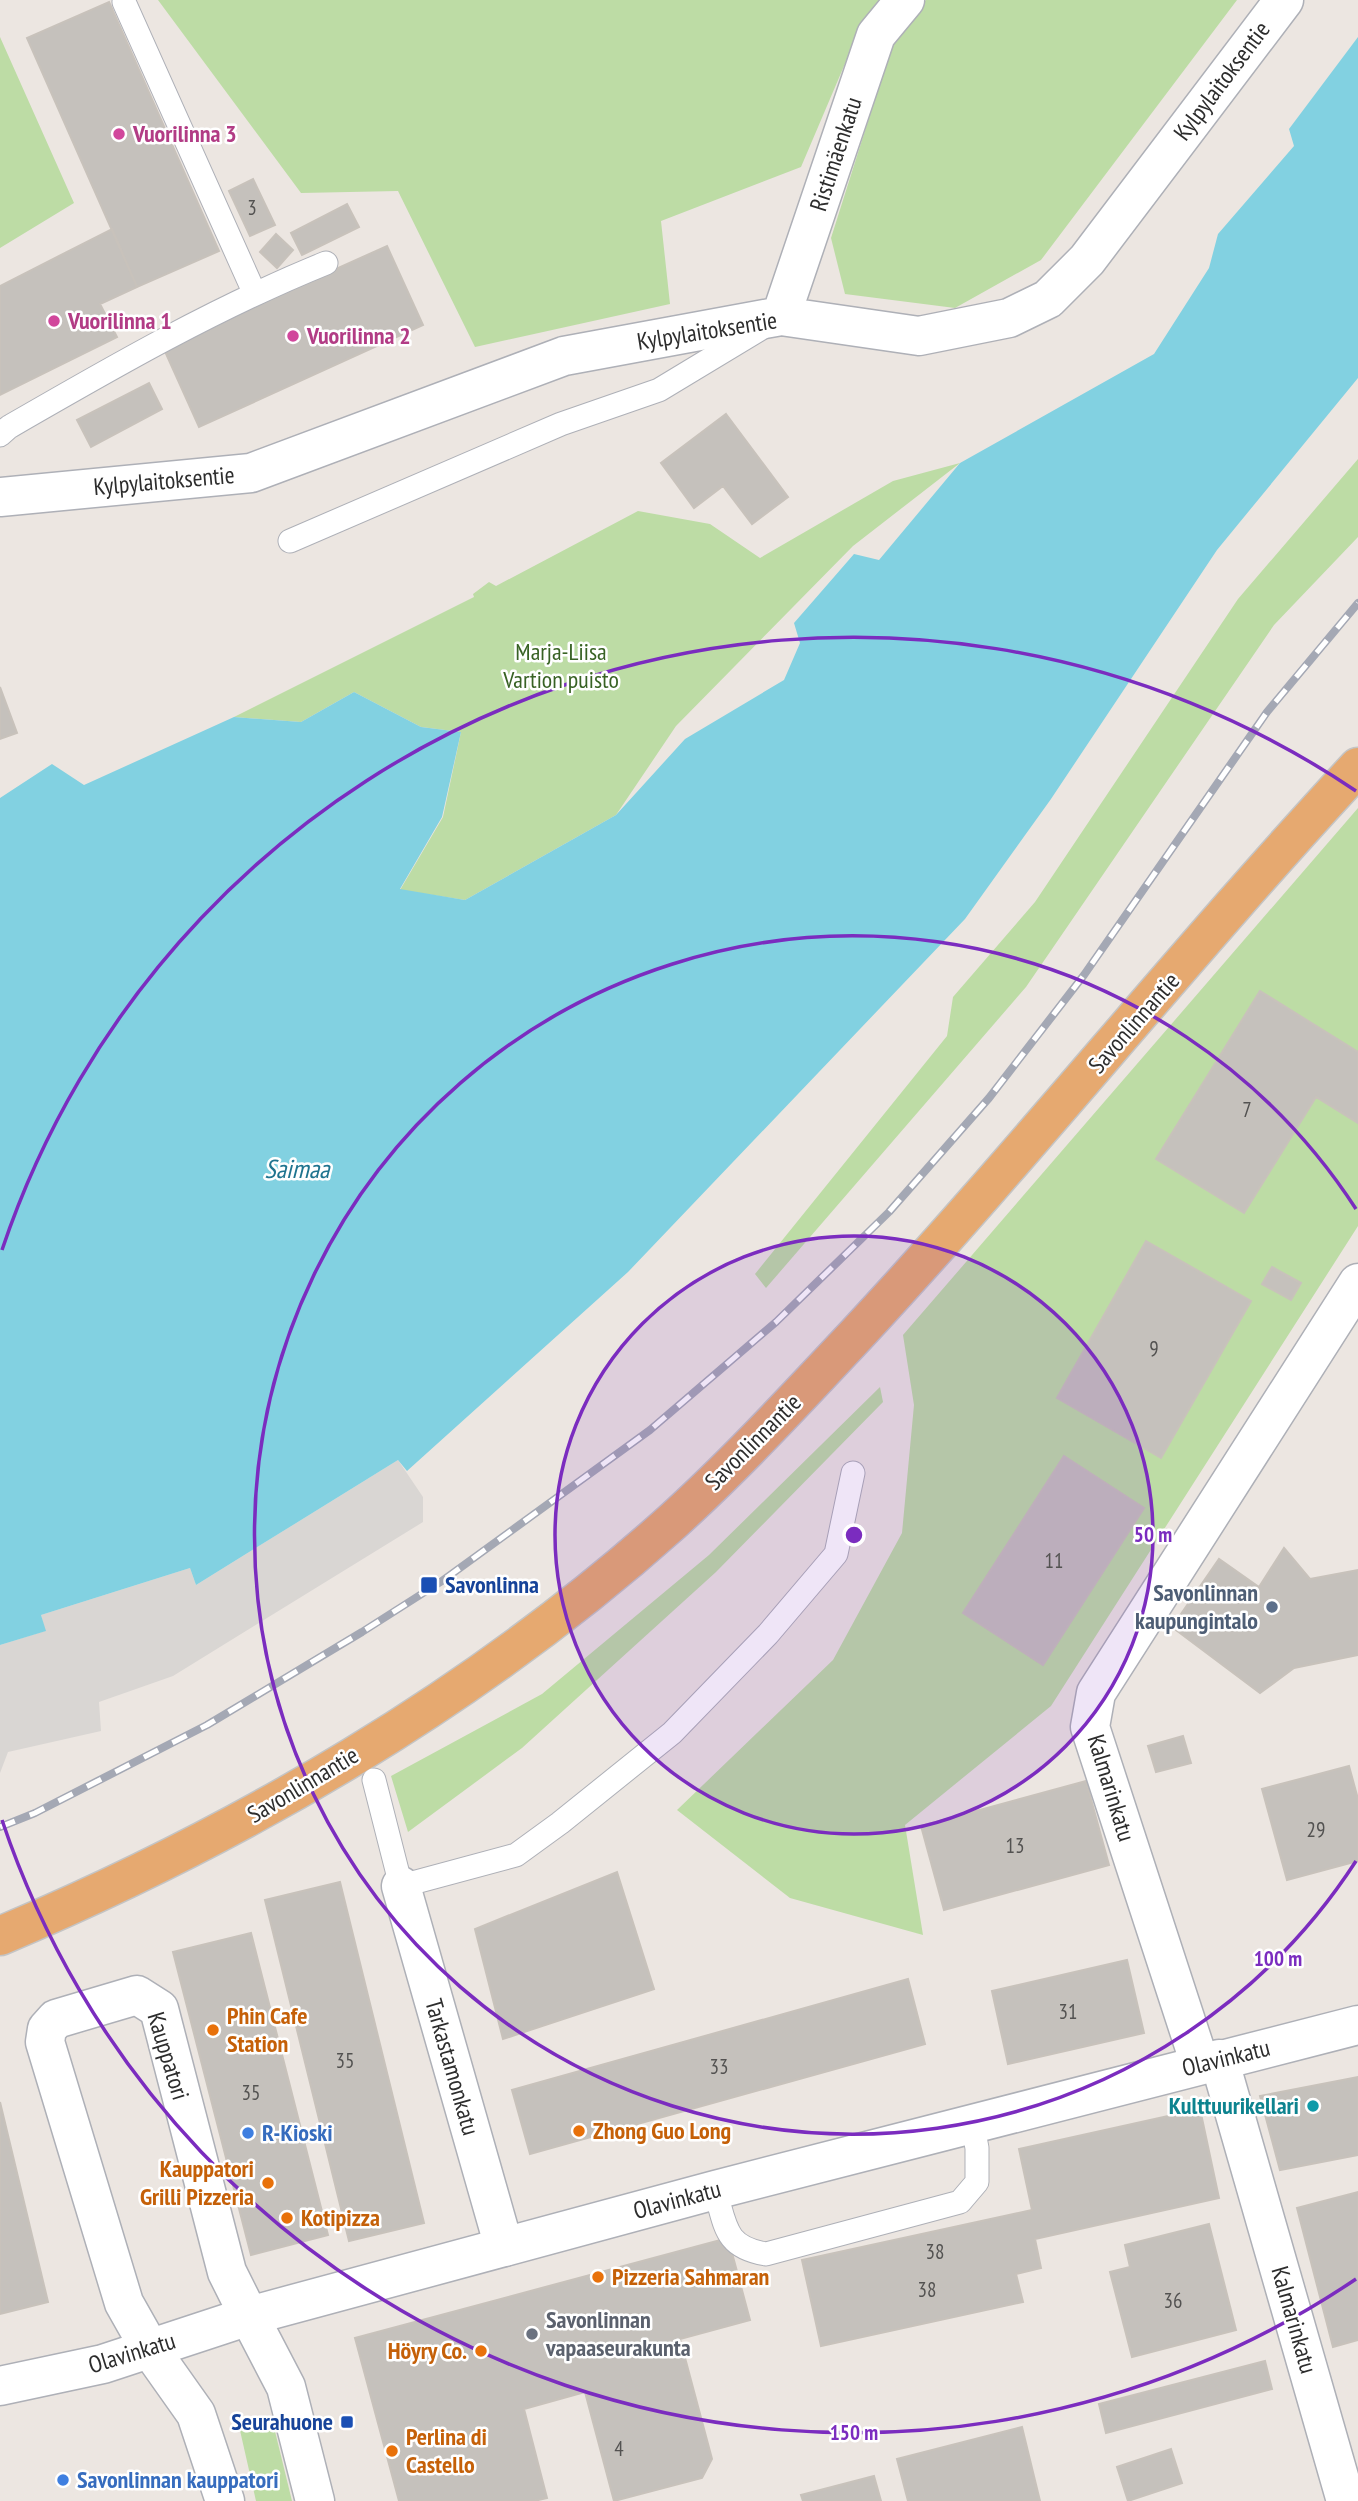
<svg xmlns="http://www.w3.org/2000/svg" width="1358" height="2501" font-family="'PT Sans Narrow',sans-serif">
<rect width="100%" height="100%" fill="#ece6e1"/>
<path fill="#bddca5" d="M158,0H880L864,19L801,167L661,221L670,304L475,347L398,191L301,193Z
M926,0H1237L1041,260L955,308L845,294L831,238L896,33Z
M0,37L74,203L0,248Z
M1358,459V537L1274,625L1026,987L766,1288L755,1274L947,1036L953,997L1035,902L1238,599Z
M960,463L853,546L676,726L616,815L465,900L400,890L443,817L461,732L421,727L354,692L301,722L234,717L474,597L473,594L489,582L496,586L638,511L710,524L760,558L893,481Z
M1358,808V1226L1051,1706L905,1825L923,1935L790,1898L677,1810L833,1660L902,1533L914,1405L903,1335Z
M880,1387L883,1402L716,1572L522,1748L408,1832L391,1776L542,1694L709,1555Z
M272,2419L292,2501H256L239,2426Z"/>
<path fill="#d9d6d3" d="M398,1460L423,1497V1522L173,1676L99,1702L101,1731L8,1752L0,1773V1645L45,1631L41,1615L190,1568L196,1585Z"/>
<path fill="#82d1e1" d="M1358,37V378L1217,550L1051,799L965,919L628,1272L407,1471L398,1460L196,1585L190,1568L41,1615L46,1631L0,1645V798L52,764L84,785L234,717L301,722L354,692L421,727L461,732L442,817L400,889L465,900L616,815L685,739L784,680L800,643L794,623L854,554L879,560L960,463L1154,354L1209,268L1218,234L1294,146L1289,129Z"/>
<path fill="#c5c1bc" stroke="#c8c2bb" stroke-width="2" d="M109,2L219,251L137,287L27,38Z
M253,179L275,225L250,236L229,191Z
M347,204L359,227L302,255L291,233Z
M112,229L137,287L100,304L117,337L0,395V286Z
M276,234L293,250L277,268L260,252Z
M387,246L423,325L199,427L163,347Z
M149,383L162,409L91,447L77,420Z
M726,414L788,497L752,524L723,486L694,508L661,463Z
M0,687L17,733L0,739Z
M1260,991L1358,1052V1123L1316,1097L1244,1213L1156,1159Z
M1146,1241L1251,1301L1161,1458L1057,1398Z
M1272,1267L1301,1283L1291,1300L1262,1284Z
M1064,1456L1144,1508L1043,1665L963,1613Z
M1284,1548L1310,1579L1358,1570V1655L1294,1668L1260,1693L1172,1627L1219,1559L1259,1587Z
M1183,1736L1191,1763L1156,1772L1148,1746Z
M1349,1766L1358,1799V1861L1287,1880L1262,1789Z
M1086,1781L1109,1865L944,1910L921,1826Z
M617,1872L654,1989L503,2039L475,1929Z
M340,1882L424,2223L349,2241L265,1900Z
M251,1933L328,2235L251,2255L173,1952Z
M1127,1960L1144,2033L1008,2064L992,1991Z
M908,1979L925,2044L530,2154L512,2090Z
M1358,2077V2155L1280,2170L1260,2096Z
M0,2102L48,2302L0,2314Z
M1200,2109L1219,2198L1035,2239L1041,2268L1016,2274L1023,2302L821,2346L802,2260L1032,2210L1019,2149Z
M1358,2192V2340L1333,2347L1297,2208Z
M1209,2224L1236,2330L1132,2357L1110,2272L1130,2267L1125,2245Z
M728,2238L750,2320L680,2339L712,2459L702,2478L614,2501L585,2392L524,2409L547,2498L534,2501H399L355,2338Z
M1265,2361L1272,2389L1106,2433L1099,2404Z
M1022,2427L1040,2501H908L897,2459Z
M1171,2449L1182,2483L1128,2501L1117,2467Z
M874,2476L881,2501H803L801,2495Z"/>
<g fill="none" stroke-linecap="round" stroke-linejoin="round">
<defs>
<path id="service" d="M124,2L254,292
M0,435L9,427C113,367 215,308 326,263
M290,541L561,424L659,390L760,329
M374,1780L401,1886L516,1855L560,1823L672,1733L768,1634L836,1554L853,1473
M715,2190C726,2226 724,2247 766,2254L960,2202L977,2182V2148L972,2122"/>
<path id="minor" d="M781,316L876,35L905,0
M0,497L251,473L564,356L781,316L919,336L1009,318L1048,299L1087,260L1284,0
M401,1886L504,2247
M1219,2059L1346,2501
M1200,2064L1090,1727L1096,1693L1358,1283
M150,2349L124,2303L45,2042L47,2029L56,2019L137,1995L159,2009L227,2272L249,2316"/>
<path id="tertiary" d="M249,2316L286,2387L315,2501
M150,2349L196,2414L225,2501"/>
<path id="secondary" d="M0,2386L103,2364L249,2316L715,2190L1358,2025"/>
<path id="trunk" d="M0,1936C240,1835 477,1697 672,1522C737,1463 797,1398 857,1334C1029,1149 1186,952 1358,767"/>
</defs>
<use href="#service" stroke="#aeb0b7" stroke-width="25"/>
<use href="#minor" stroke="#aeb0b7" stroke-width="41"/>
<use href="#tertiary" stroke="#aeb0b7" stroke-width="41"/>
<use href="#secondary" stroke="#aeb0b7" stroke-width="41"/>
<use href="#trunk" stroke="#c4c4c4" stroke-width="41"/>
<use href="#service" stroke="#fff" stroke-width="23"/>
<use href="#minor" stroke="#fff" stroke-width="38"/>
<use href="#tertiary" stroke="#fff" stroke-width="38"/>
<use href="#secondary" stroke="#fff" stroke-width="38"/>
<use href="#trunk" stroke="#e6a970" stroke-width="38"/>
<defs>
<path id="rail" d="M0,1827L35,1813L207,1725L362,1632L442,1581L650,1430L776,1322L889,1212L989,1098L1084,975L1267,712L1358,603"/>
</defs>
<use href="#rail" stroke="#a4a8b4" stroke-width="8"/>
<use href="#rail" stroke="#fff" stroke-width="5" stroke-dasharray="16" stroke-linecap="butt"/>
</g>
<circle cx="854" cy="1535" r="299" fill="#7b2cbf" fill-opacity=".12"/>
<g fill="none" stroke="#7b2cbf" stroke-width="3.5">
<circle cx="854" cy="1535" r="299"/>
<path d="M1356 1861A599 599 0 1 1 1356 1209"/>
<path d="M1356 2279A898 898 0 0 1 2 1820M2 1250A898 898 0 0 1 1356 791"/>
</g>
<g fill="#d1479c" stroke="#fff" stroke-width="2.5">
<circle cx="119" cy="134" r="7"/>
<circle cx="54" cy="321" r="7"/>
<circle cx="293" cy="336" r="7"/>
</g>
<g fill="#1a4fb4" stroke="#fff" stroke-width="2.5">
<rect x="420" y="1576" width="18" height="18" rx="3.5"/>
<rect x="340" y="2415" width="14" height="14" rx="3.5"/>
</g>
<circle fill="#5c6f8a" stroke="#fff" stroke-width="2.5" cx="1272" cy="1607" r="7"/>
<g fill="#e8710a" stroke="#fff" stroke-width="2.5">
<circle cx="213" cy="2030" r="7"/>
<circle cx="579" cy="2131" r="7"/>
<circle cx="268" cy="2183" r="7"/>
<circle cx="287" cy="2218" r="7"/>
<circle cx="598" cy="2277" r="7"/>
<circle cx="481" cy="2351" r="7"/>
<circle cx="392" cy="2451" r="7"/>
</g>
<circle fill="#0f9aa8" stroke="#fff" stroke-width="2.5" cx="1313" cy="2106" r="7"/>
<g fill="#3f7fe0" stroke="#fff" stroke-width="2.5">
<circle cx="248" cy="2133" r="7"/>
<circle cx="63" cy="2480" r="7"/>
</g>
<circle fill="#6b7280" stroke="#fff" stroke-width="2.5" cx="532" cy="2334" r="7"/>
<g text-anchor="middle" stroke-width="5" stroke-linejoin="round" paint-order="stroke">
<g font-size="21" fill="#535251">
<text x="252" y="215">3</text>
<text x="1247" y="1117">7</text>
<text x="1154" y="1356">9</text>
<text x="1054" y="1568">11</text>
<text x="1316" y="1837">29</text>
<text x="1015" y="1853">13</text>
<text x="1068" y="2019">31</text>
<text x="345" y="2068">35</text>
<text x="719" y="2074">33</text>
<text x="251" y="2100">35</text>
<text x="935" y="2259">38</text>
<text x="927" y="2297">38</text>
<text x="1173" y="2308">36</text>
<text x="619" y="2456">4</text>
</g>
<g font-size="24" fill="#2d2d2d" stroke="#fff">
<text transform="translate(1222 81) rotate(-53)" y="8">Kylpylaitoksentie</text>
<text transform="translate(836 154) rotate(-72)" y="8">Ristimäenkatu</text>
<text transform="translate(707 331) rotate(-9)" y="8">Kylpylaitoksentie</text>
<text transform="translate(164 481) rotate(-5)" y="8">Kylpylaitoksentie</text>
<text transform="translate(1134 1023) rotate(-49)" y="8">Savonlinnantie</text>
<text transform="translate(753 1442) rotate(-45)" y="8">Savonlinnantie</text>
<text transform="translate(303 1785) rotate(-31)" y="8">Savonlinnantie</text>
<text transform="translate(1111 1788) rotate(73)" y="8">Kalmarinkatu</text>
<text transform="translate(168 2056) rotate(73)" y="8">Kauppatori</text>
<text transform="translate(1226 2058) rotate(-14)" y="8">Olavinkatu</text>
<text transform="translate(452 2067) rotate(74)" y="8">Tarkastamonkatu</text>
<text transform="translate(677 2200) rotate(-15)" y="8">Olavinkatu</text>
<text transform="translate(1294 2320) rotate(74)" y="8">Kalmarinkatu</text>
<text transform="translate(132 2353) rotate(-17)" y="8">Olavinkatu</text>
</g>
<g font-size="24" font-weight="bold" fill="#b23c85" stroke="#fff" text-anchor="start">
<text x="133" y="142">Vuorilinna 3</text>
<text x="68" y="329">Vuorilinna 1</text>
<text x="307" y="344">Vuorilinna 2</text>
</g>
<g font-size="24" fill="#386224" stroke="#fff">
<text x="561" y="660">Marja-Liisa<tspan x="561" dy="28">Vartion puisto</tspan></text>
</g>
<g font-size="24" font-weight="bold" fill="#164399" stroke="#fff" text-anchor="start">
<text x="445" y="1593">Savonlinna</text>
<text x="333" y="2430" text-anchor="end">Seurahuone</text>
</g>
<g font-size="24" font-weight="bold" fill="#4e5e75" stroke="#fff" text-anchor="end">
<text x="1258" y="1601">Savonlinnan<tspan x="1258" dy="28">kaupungintalo</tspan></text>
</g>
<g font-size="24" font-weight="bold" fill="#c56008" stroke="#fff" text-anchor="start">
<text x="227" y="2024">Phin Cafe<tspan x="227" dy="28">Station</tspan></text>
<text x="593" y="2139">Zhong Guo Long</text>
<text x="254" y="2177" text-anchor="end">Kauppatori<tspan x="254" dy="28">Grilli Pizzeria</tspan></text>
<text x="301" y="2226">Kotipizza</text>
<text x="612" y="2285">Pizzeria Sahmaran</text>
<text x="467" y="2359" text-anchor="end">Höyry Co.</text>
<text x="406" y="2445">Perlina di<tspan x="406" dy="28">Castello</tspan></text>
</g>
<g font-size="24" font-weight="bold" fill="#0d838f" stroke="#fff" text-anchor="end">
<text x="1299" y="2114">Kulttuurikellari</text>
</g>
<g font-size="24" font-weight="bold" fill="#366cbe" stroke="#fff" text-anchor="start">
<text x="262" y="2141">R-Kioski</text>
<text x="77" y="2488">Savonlinnan kauppatori</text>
</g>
<g font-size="24" font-weight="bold" fill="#5b616d" stroke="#fff" text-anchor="start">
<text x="546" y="2328">Savonlinnan<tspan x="546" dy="28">vapaaseurakunta</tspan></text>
</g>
<g font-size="26" font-style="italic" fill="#1f748f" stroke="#fff">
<text x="297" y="1178">Saimaa</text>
</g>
</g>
<circle cx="854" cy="1535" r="10" fill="#7b2cbf" stroke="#fff" stroke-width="3.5"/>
<g font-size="21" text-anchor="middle" font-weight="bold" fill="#7b2cbf" stroke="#fff" stroke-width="5" stroke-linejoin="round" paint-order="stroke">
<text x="1153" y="1542">50 m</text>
<text x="1278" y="1966">100 m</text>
<text x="854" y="2440">150 m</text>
</g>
</svg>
